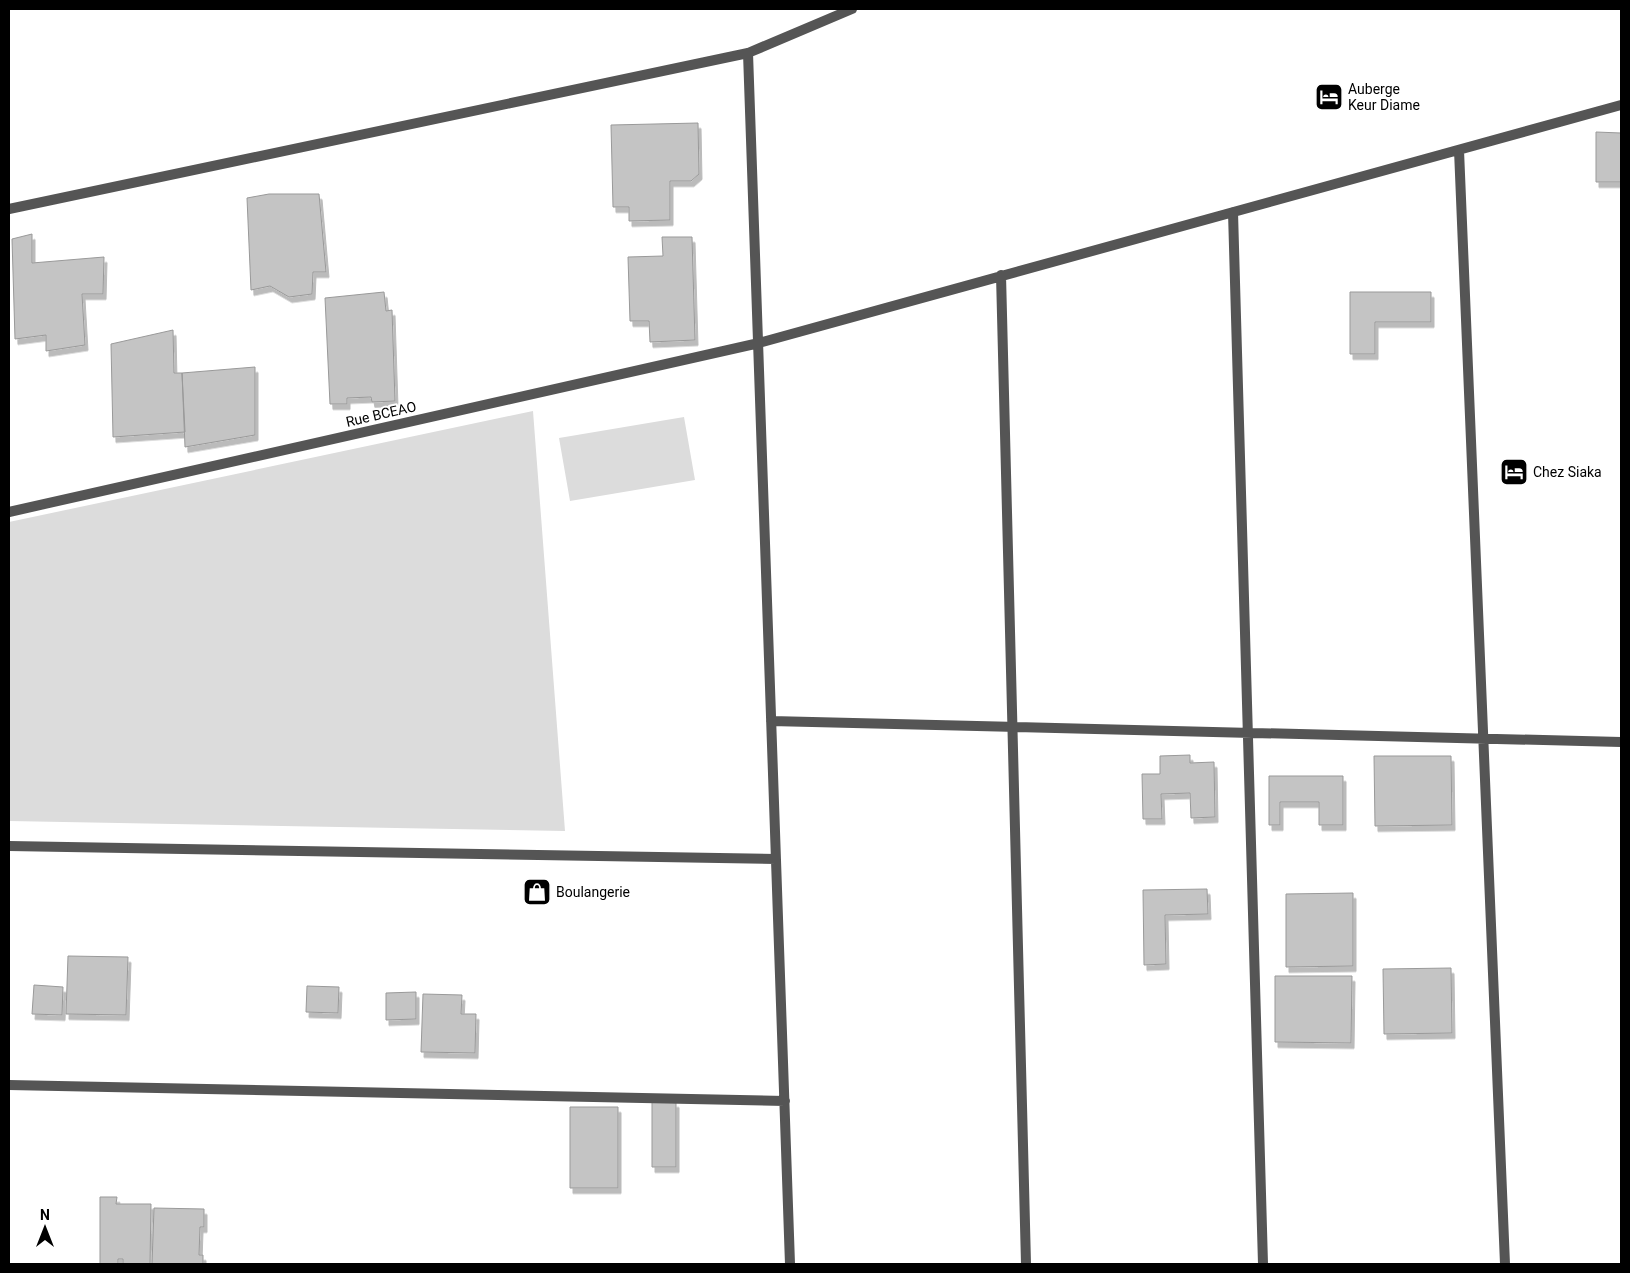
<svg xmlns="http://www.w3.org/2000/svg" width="1630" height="1273" font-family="Roboto,sans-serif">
<defs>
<filter id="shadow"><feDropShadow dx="3" dy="5.5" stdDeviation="0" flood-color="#0004"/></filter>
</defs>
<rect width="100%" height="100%" fill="#fff"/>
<path fill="#dcdcdc" d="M533,411L565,831L9,821V522Z
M684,417L695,480L570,501L559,438Z"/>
<path fill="#c4c4c4" stroke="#999" filter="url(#shadow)" d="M698,123L699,174L691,181H670V220L629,221V207H613L611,125Z
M1596,132L1621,133V182H1596Z
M269,194H319L326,272H313L312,294L289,297L270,286L251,290L247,198Z
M32,234V263L104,257L103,294H82L85,345L46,351V335L15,339L12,239Z
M662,237H692L695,340L650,342L649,321H630L628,257L663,256Z
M384,292L386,311L392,310L395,401L372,402L371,397L347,398V404H330L325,298Z
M1350,292H1431V322H1375V354H1350Z
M173,330L174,373H182L185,432L113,437L111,344Z
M255,367V435L185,447L182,373Z
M1190,755V763L1214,762L1215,817L1191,818L1190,793L1161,794L1162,819H1143L1142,774H1160V756Z
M1374,756H1451L1452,825L1375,826Z
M1269,776H1343V825H1319V802H1280V825H1269Z
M1207,889L1208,914L1165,915L1166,964L1144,965L1143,890Z
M1353,893V966L1286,967V894Z
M68,956L128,957L126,1015L66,1014Z
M1451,968L1452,1033L1384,1034L1383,969Z
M1275,976H1352L1351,1043L1275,1042Z
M34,985L63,987L62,1015L32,1014Z
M307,986L339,987L338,1013L306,1012Z
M416,992V1019L386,1020V993Z
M423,994L462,995L461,1014H476L475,1053L421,1052Z
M652,1102H676V1167H652Z
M570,1107H618V1188H570Z
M100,1197H117L116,1204H151L150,1264H123V1259H118V1264H100Z
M154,1208L204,1209V1227H200L199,1255H203V1264H152Z"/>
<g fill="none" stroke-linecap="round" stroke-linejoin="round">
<path stroke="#555" stroke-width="10" d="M748,53L790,1264
M1459,150L1505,1264
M9,209L748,53L852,9
M1233,212L1263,1264
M1001,275L1026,1264
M9,512L759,343L1621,105
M771,721L1621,742
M9,846L776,859
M9,1085L785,1101"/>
</g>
<defs>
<symbol id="hotel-square" viewBox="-11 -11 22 22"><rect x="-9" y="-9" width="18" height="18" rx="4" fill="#000" stroke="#fff"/><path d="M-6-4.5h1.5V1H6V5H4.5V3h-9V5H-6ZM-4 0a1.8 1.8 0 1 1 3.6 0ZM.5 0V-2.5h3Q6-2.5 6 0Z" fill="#fff"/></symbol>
<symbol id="shop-square" viewBox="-11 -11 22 22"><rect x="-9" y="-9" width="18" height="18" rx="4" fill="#000" stroke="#fff"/><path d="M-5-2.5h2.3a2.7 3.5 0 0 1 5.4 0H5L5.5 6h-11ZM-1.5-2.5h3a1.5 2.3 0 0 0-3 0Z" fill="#fff"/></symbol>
</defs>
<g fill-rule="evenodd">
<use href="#hotel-square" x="1313" y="81" width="32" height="32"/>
<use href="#hotel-square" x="1498" y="456" width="32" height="32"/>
<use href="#shop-square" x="521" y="876" width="32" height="32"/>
</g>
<g text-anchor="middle" stroke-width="4" stroke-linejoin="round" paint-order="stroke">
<g font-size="14" fill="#000" stroke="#fff" text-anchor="start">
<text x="1348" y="94">Auberge<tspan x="1348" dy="16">Keur Diame</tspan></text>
<text x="1533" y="477">Chez Siaka</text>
<text x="556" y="897">Boulangerie</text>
</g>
<g font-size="14" fill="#000" stroke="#fff">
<text transform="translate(381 414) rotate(-13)" y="5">Rue BCEAO</text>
</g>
</g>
<rect width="1630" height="1273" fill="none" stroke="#000000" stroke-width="20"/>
<g transform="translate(45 1228)" stroke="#ffffff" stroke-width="4" paint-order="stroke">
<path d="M0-4L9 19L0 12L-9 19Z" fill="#000000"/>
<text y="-8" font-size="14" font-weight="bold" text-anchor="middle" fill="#000000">N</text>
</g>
</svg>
